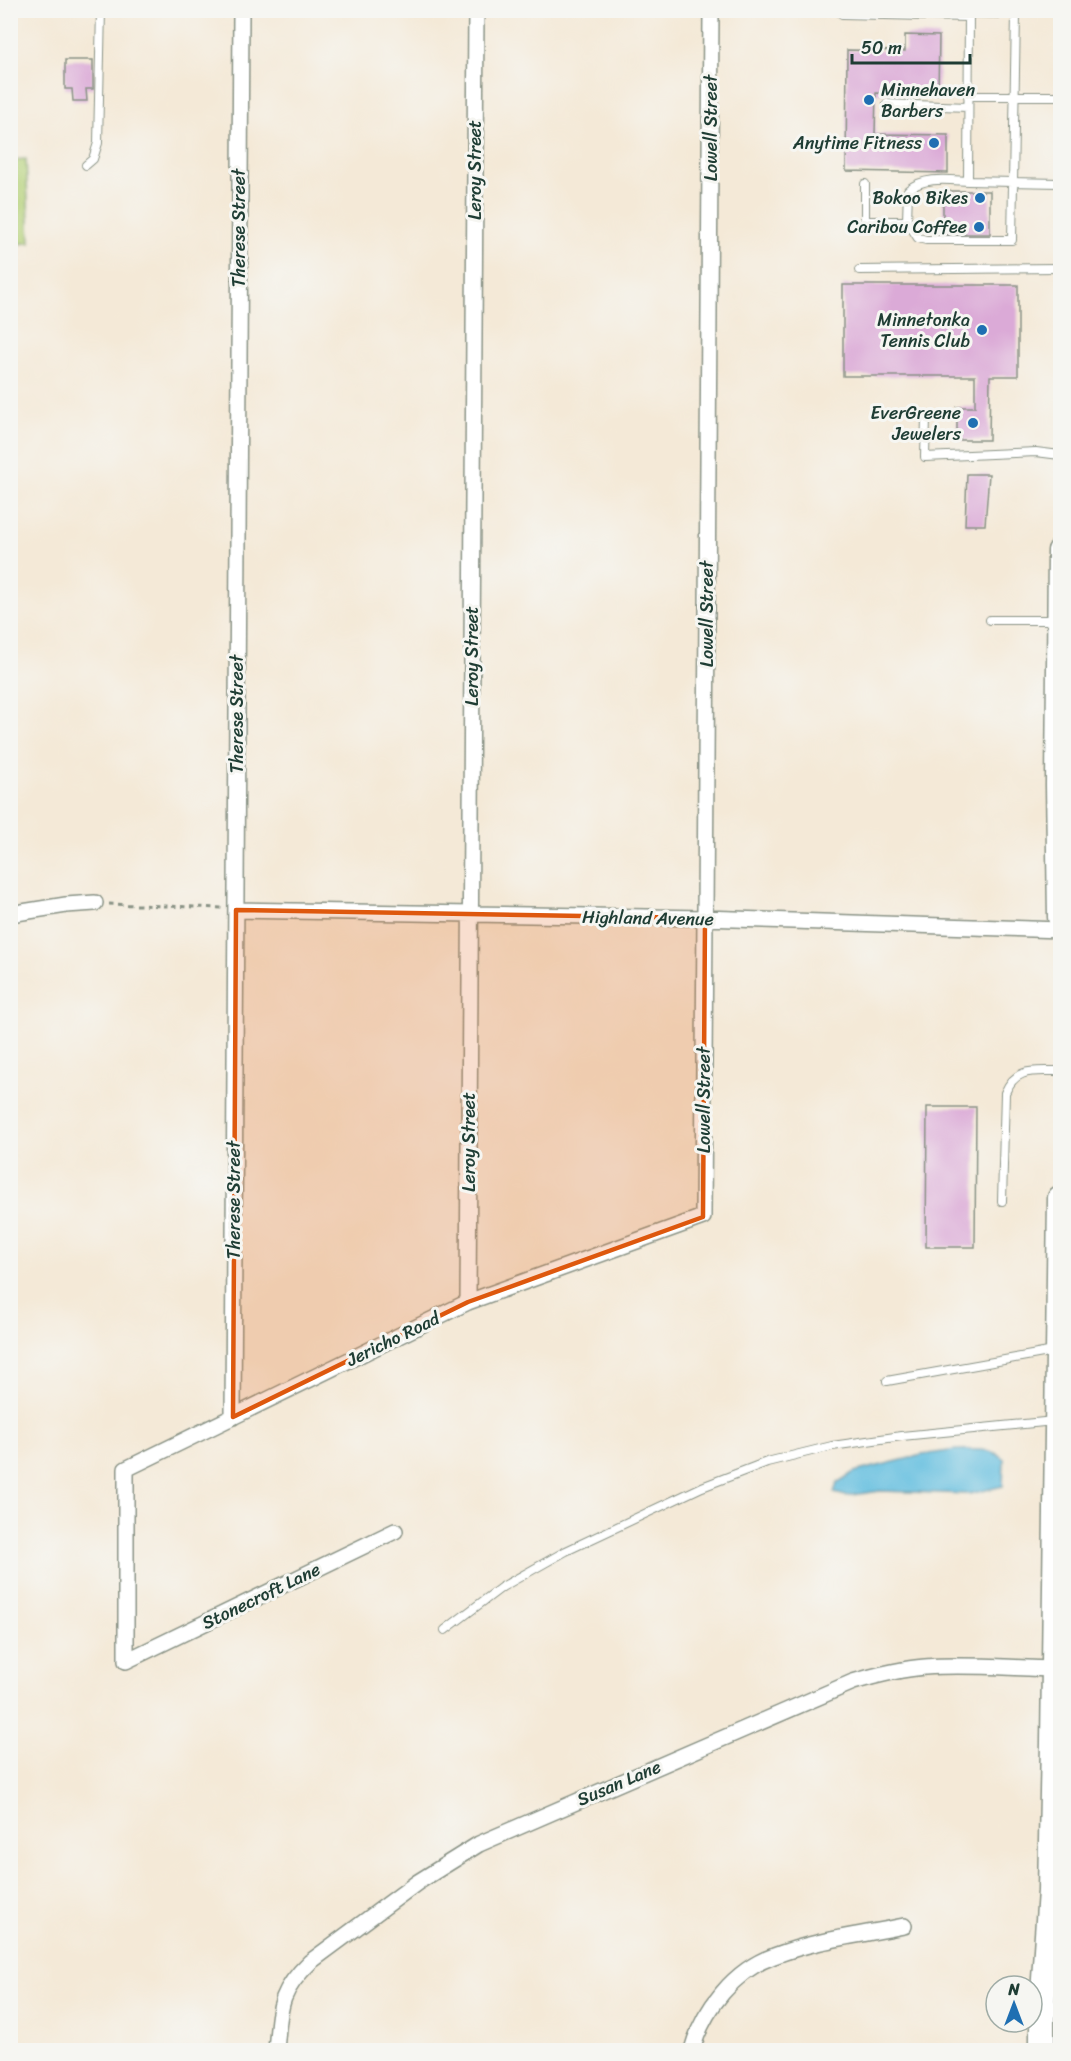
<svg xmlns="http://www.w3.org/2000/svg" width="1071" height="2061" font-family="Sriracha,sans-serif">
<rect width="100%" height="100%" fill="#f6f6f2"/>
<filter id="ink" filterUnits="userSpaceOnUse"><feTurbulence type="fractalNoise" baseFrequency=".0167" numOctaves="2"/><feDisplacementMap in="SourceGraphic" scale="12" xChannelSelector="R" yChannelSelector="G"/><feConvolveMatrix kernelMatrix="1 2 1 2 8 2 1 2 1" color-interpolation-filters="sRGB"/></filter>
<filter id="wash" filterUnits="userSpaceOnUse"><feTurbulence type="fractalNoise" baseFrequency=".008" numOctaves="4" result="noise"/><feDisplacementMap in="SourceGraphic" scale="24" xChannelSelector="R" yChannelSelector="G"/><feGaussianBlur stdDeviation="1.35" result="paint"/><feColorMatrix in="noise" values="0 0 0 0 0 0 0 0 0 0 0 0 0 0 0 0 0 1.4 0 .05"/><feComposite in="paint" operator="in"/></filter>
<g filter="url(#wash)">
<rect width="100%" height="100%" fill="#f4e9d7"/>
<path fill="#b3d076" stroke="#698655" stroke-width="1.5" d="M26,159L30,243L11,244V160Z"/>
<path fill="#61bddf" stroke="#407d8a" stroke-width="1.5" d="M956,1450C972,1450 992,1447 1004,1459L1003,1486L969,1494L880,1491L846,1496L834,1493L837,1483L854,1472L922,1455Z"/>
<g id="blocks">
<path fill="#dbaad7" d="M905,35L939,36L938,94L876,93L875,134L948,135V173L846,171L847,50L905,51Z
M65,60H93V89H86L87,101H73L72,89H65Z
M943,191H990V234H943Z
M843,285H1018V376H990L989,440H957V407H975V376H843Z
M967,474H989L985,525H965Z
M927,1107H976L975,1247H926Z"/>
</g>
</g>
<g filter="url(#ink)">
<use href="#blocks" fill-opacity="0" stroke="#8a9386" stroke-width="1.5"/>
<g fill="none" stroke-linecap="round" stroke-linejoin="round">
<defs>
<path id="service" d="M842,10V14L969,17
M969,10L968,181L1060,183
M968,96H1060
M887,104L968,107
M86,165L93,159L98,143L101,10
M865,184V221H907L908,190C925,176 948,180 968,181
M907,221L918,238L926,240H1012L1016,14L969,13
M859,270L1060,268
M10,392V494
M926,417L925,457L1036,452L1060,455
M990,620H1057
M1002,1201L1005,1093C1016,1066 1035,1072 1060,1071
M887,1381L1054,1351
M445,1630L502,1587L566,1551L702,1487L767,1462L832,1446L902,1436L1054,1421"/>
<path id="minor" d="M236,910L705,918L1060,930
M10,914L66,905L95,903
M468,1302L476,10
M233,1417L241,10
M395,1531L126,1661V1469L468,1302L703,1217L711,10
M1042,2008L1060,2009
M276,2050C280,2008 278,1993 310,1962L418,1882L479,1844L853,1682C877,1675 900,1669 925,1667C968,1664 1011,1668 1054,1669
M692,2050C703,2010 734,1970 774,1956C815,1940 861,1935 904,1926"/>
<path id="primary" d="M1060,551L1058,785L1060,917
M1042,2050V2008L1050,1891L1053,1743L1060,1198"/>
</defs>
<use href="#service" stroke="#8a9386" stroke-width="10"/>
<use href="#minor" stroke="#8a9386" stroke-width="18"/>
<use href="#primary" stroke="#8a9386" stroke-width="27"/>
<path stroke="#8a9386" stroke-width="3" stroke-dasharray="4.5 4.5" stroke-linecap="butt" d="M109,904L222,908"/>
<use href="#service" stroke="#fff" stroke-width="8"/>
<use href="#minor" stroke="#fff" stroke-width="15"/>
<use href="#primary" stroke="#fff" stroke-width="24"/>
</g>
</g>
<path fill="#de580e" fill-opacity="0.2" stroke="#de580e" stroke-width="4.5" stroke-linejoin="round" d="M236,910L705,918L703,1217L468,1302L233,1417Z"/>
<g fill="#1f6fb2" stroke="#f6f6f2" stroke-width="2">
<circle cx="869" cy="100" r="6"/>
<circle cx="934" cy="143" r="6"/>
<circle cx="980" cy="198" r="6"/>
<circle cx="979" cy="227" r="6"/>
<circle cx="982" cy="330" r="6"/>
<circle cx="973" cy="423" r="6"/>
</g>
<g text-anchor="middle" stroke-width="6" stroke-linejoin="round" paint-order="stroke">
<g font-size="18" fill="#1f3d34" stroke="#f6f6f2" text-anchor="end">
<text x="881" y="96" text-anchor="start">Minnehaven<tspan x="881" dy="21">Barbers</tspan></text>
<text x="922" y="149">Anytime Fitness</text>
<text x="968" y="204">Bokoo Bikes</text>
<text x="967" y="233">Caribou Coffee</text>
<text x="970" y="326">Minnetonka<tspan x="970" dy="21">Tennis Club</tspan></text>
<text x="961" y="419">EverGreene<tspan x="961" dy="21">Jewelers</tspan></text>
</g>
<g font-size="18" fill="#1f3d34" stroke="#f6f6f2">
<text transform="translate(711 128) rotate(-90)" y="6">Lowell Street</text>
<text transform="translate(475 170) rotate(-90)" y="6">Leroy Street</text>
<text transform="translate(239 228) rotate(-90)" y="6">Therese Street</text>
<text transform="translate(707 614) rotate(-90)" y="6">Lowell Street</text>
<text transform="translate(472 656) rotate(-90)" y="6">Leroy Street</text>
<text transform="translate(237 714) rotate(-90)" y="6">Therese Street</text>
<text transform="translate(648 918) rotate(1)" y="6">Highland Avenue</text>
<text transform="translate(704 1100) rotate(-90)" y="6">Lowell Street</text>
<text transform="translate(469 1142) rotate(-90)" y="6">Leroy Street</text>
<text transform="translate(234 1200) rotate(-90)" y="6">Therese Street</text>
<text transform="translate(393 1339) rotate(-26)" y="6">Jericho Road</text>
<text transform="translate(261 1596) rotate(-26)" y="6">Stonecroft Lane</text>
<text transform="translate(619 1783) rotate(-23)" y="6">Susan Lane</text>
</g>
</g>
<rect width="1071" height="2061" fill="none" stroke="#f6f6f2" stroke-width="36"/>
<g transform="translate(1014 2004)"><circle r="28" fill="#f6f6f2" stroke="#a0aca6" stroke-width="1.5"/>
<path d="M0-4.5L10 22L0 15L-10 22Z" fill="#1f6fb2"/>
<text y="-9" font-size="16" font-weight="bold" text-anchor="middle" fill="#1f3d34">N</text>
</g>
<path d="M852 54v9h118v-9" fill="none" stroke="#1f3d34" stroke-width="3"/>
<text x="861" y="54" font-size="18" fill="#1f3d34" stroke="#f6f6f2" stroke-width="4.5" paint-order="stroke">50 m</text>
</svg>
